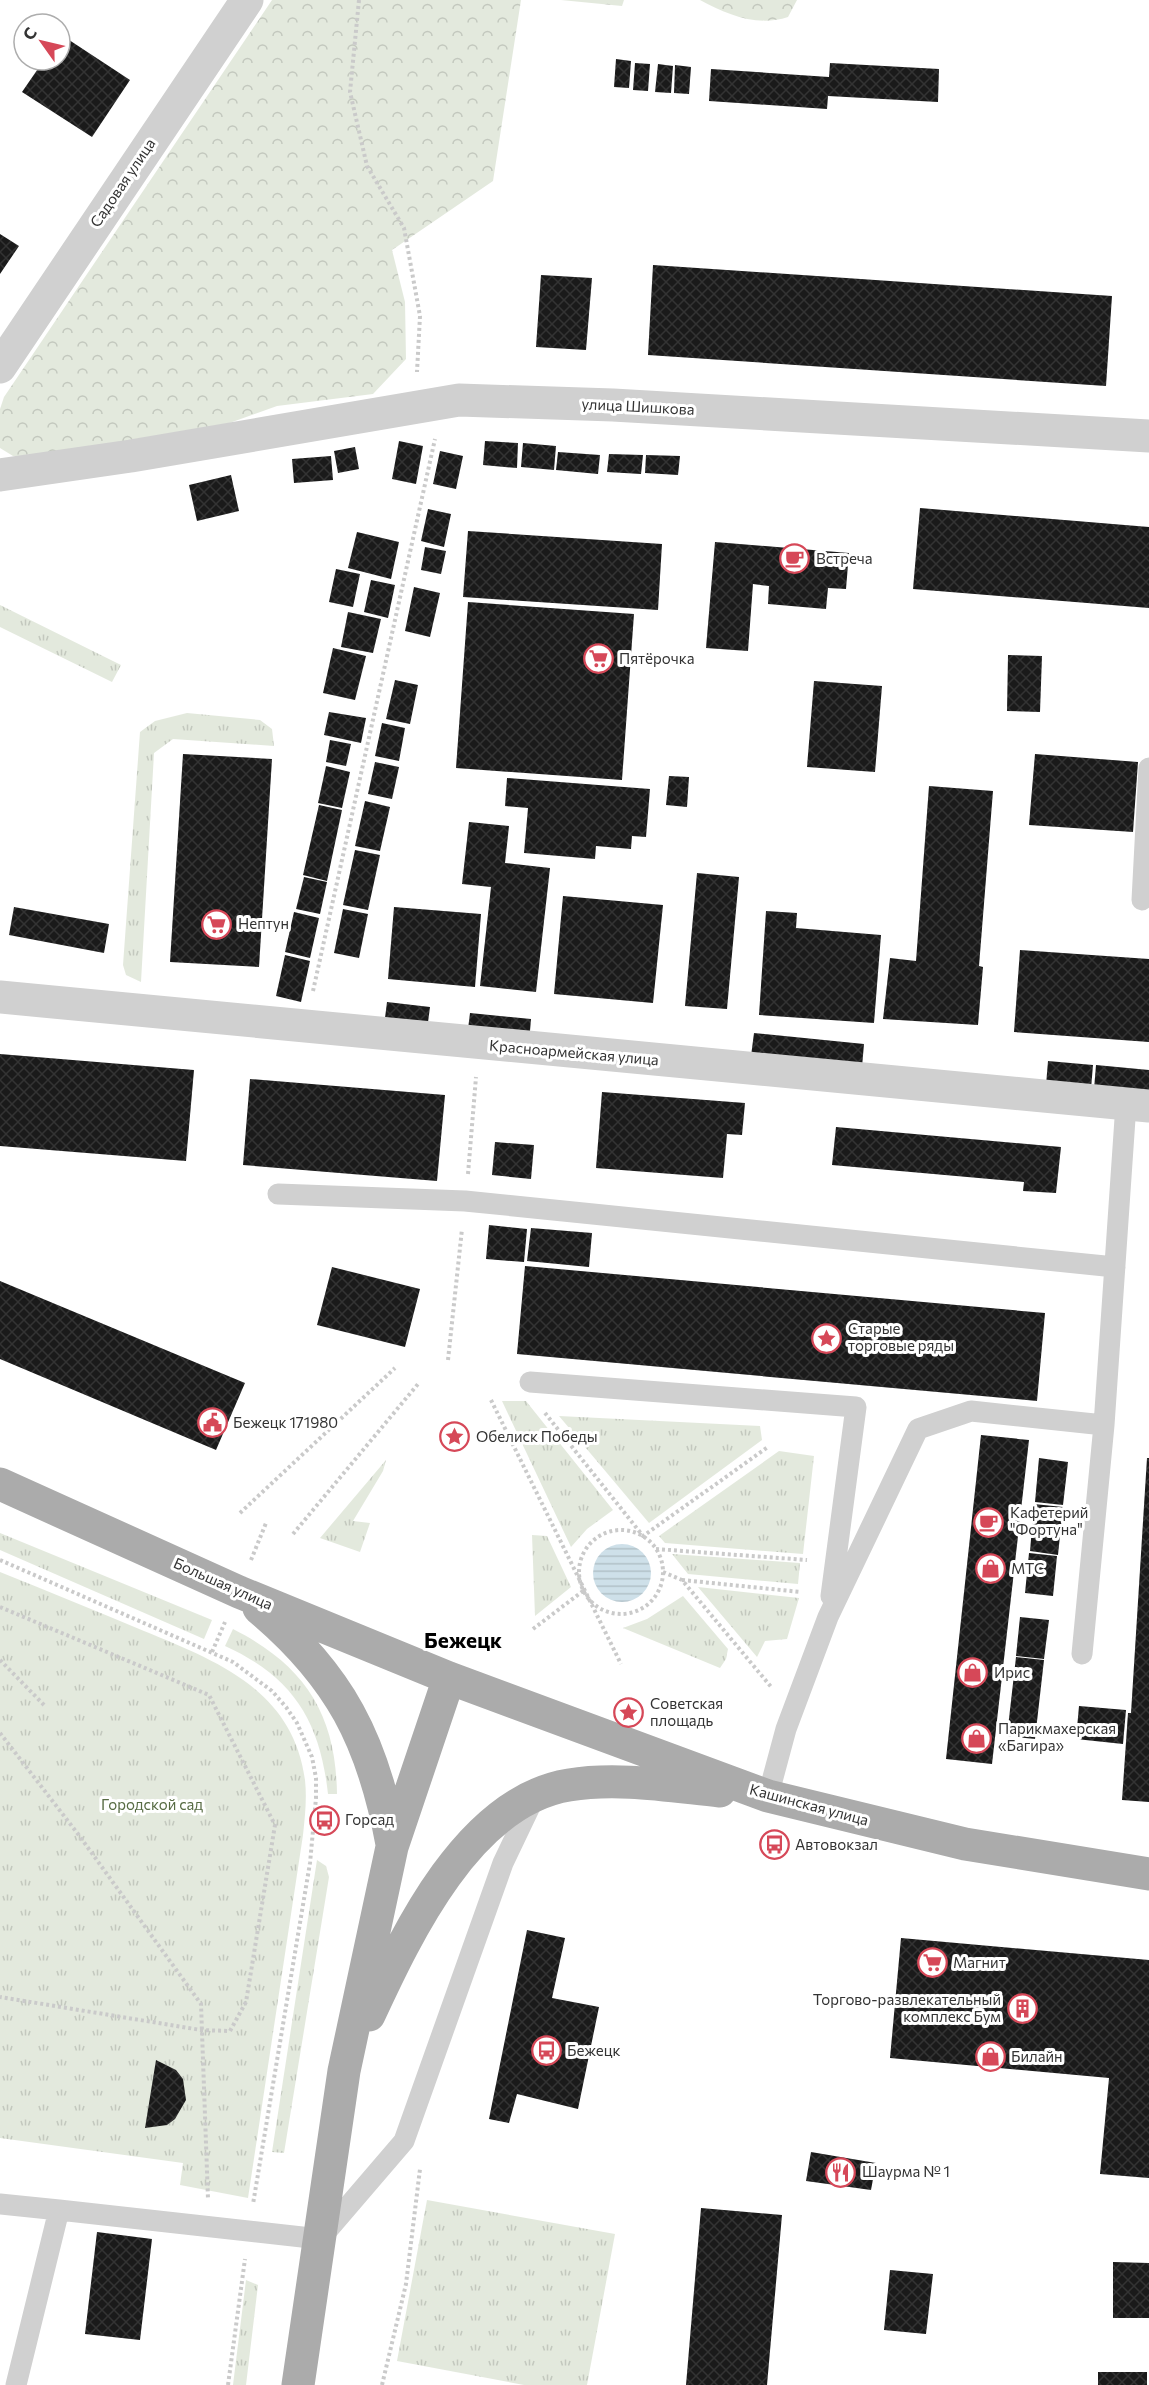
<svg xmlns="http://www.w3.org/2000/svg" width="1149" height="2385" font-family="Commissioner,sans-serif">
<defs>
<pattern id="grass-tufts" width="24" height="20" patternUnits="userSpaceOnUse" patternTransform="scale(1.5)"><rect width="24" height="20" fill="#e3e9dd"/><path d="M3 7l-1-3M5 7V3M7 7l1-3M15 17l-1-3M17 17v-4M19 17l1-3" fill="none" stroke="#c3c8be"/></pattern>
<pattern id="forest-crowns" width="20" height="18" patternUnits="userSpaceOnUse" patternTransform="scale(1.5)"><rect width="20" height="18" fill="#e3e9dd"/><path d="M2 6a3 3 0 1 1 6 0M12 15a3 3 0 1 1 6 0" fill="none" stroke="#c3c8be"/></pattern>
<pattern id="water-rules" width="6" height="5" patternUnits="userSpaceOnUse" patternTransform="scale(1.5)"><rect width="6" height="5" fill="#cee0e9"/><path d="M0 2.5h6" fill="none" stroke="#b1c1c8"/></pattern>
<pattern id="building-cross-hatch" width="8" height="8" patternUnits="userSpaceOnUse" patternTransform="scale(1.5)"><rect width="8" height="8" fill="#1a1a1a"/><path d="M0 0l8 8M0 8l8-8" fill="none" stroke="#333"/></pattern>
</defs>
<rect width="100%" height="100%" fill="#fff"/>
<path fill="url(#grass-tufts)" d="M0,605L121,665L112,682L0,627Z
M187,713L260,720L272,729L274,746L173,739L154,753L141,982L126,975L123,965L140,732L155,721Z
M502,1401H526L613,1510L587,1529L571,1547Z
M559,1416L760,1426L762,1440L649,1523Z
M779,1451L814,1456L803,1554L665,1543L659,1536Z
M386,1460L383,1471L353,1521L370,1523L360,1552L320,1538Z
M0,1533L212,1620L204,1639L0,1550Z
M532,1535L547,1536L571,1587L535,1616Z
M672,1554L800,1563L798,1584L688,1574Z
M0,1572C48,1591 96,1611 144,1631C217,1661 293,1690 305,1780C307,1798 305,1817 303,1835L248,2198L180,2185L183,2163L0,2138Z
M698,1587L799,1598L787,1639L765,1641L757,1657Z
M683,1596L728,1649L726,1659L720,1668L623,1628L647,1619Z
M233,1629C304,1665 336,1713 337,1794H328C320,1721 293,1677 225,1646Z
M317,1860L326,1866L329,1877L284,2153L272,2152Z
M427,2200L615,2234L587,2385H524L397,2361Z
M246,2280L258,2285L246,2385H233Z"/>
<path fill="url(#forest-crowns)" d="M272,0H521L493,181L392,250L405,302L406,359L373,394L277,406L207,431L69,457L13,456L0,448V409L4,397Z
M561,0H624L622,6Z
M700,0H797L788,17C758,27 727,15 700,0Z"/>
<path fill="url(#water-rules)" d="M593 1573a29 29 0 1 1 58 0a29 29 0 1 1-58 0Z"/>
<path fill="url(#building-cross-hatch)" d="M60,34L130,80L92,137L22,92L44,60H60Z
M616,59L631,61L629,88L614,87Z
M635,63L650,64L648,91L633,90Z
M830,63L939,69L938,102L828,96L827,109L709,101L711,69L829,77Z
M658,64L673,66L671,93L655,92Z
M675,65L691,67L689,94L674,93Z
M0,234L19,246L0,274Z
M653,265L1112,296L1106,386L648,355Z
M541,275L592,278L586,350L536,347Z
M399,441L423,446L416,484L392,479Z
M485,441L518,443L517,468L483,465Z
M523,443L556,446L554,470L521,467Z
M355,447L359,469L338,473L334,451Z
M440,451L463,456L456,489L433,484Z
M558,452L600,455L598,474L556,470Z
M609,454L643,455L641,474L607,472Z
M646,455L680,456L678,475L645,473Z
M331,456L333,480L294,483L292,459Z
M231,475L239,511L197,521L189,485Z
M920,508L1149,527V608L913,589Z
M428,509L451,514L444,547L421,541Z
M468,531L662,544L658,610L463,597Z
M357,532L399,542L391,579L348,568Z
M715,542L849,553L846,589L828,588L826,609L768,604L769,586L753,584L748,651L706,648Z
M425,547L446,551L441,574L421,570Z
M336,569L360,574L353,607L329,602Z
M371,580L395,585L388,618L364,612Z
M414,587L440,593L430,637L405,631Z
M468,602L634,614L622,780L456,768Z
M348,612L381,619L373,653L341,647Z
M333,648L366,656L355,700L323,693Z
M1008,655L1042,656L1040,712L1007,711Z
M395,680L418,685L410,724L386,719Z
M814,681L882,686L875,772L807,767Z
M329,712L366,718L361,743L324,735Z
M382,723L405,728L399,761L375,756Z
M330,740L351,744L346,766L326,762Z
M183,754L272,759L259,967L170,962Z
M1035,754L1138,762L1133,832L1029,825Z
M375,762L399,767L392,799L368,794Z
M326,766L350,772L342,808L318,803Z
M669,776L689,777L687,807L666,805Z
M507,778L650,789L646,837L632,836L631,849L596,846L595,859L524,853L528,808L505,806Z
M929,786L993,791L979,966L983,967L978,1025L883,1019L890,958L916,961Z
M365,801L390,807L380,851L355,846Z
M319,805L342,810L327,881L303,875Z
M469,822L509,826L505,863L550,868L536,992L480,986L491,887L462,884Z
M355,850L380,855L368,910L343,905Z
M697,873L739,877L727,1009L685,1006Z
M304,877L327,882L320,914L296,909Z
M563,896L663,905L653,1003L554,994Z
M14,907L109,924L104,953L9,935Z
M394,907L481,914L475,987L388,979Z
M343,909L368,914L359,958L334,953Z
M766,911L797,913L796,928L881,935L874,1023L759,1015Z
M294,912L319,918L310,958L285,952Z
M1020,950L1149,959V1042L1014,1032Z
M285,955L310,961L301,1002L276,996Z
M387,1002L430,1007L427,1030L384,1026Z
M470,1013L531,1019L529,1043L467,1037Z
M754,1033L864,1044L862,1067L751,1056Z
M0,1054L194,1070L186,1161L0,1146Z
M1048,1061L1093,1065L1091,1089L1046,1085Z
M1096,1065L1149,1070V1093L1094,1089Z
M250,1079L445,1095L437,1181L243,1165Z
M602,1092L745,1103L742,1135L727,1134L723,1178L596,1168Z
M836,1127L1061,1147L1056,1193L1023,1191L1024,1182L832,1165Z
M495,1142L534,1145L531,1179L492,1175Z
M489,1225L527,1229L524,1262L486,1259Z
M531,1228L592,1233L589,1267L527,1261Z
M525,1266L1045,1313L1037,1401L517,1354Z
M332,1267L420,1289L405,1347L317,1325Z
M0,1281L245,1383L216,1450L0,1359Z
M981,1435L1029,1440L992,1764L946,1759Z
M1039,1458L1068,1462L1063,1505L1035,1502Z
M1147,1458H1149V1802L1122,1800L1128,1713H1131Z
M1034,1504L1063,1507L1058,1555L1030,1551Z
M1029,1553L1057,1556L1053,1596L1025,1593Z
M1020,1617L1049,1620L1044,1659L1016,1656Z
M1016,1657L1044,1660L1035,1739L1007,1736Z
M1079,1706L1126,1710L1123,1744L1076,1739Z
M527,1930L565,1938L552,1998L599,2007L578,2109L517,2094L509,2123L489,2119Z
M901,1938L1149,1960V2178L1100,2174L1109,2078L890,2058Z
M156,2060L176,2070L183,2079L186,2100L175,2119L167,2125L145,2128Z
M811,2152L876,2163L871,2190L806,2181Z
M701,2208L782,2215L767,2385H686Z
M97,2232L152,2239L140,2340L85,2334Z
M1113,2262L1149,2263V2318H1113Z
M890,2270L933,2274L926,2334L884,2330Z
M1098,2372H1147V2385H1098Z"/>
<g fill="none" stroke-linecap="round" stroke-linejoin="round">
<path stroke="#cacaca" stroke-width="4" stroke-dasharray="3 3" stroke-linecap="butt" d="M359,0L350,92L367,166L404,228L420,316L417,372
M313,991L435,439
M468,1174L476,1077
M448,1360L462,1229
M491,1400L621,1664
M545,1413L643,1536L768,1447
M240,1513L395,1368
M579 1572a42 42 0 1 1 84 0a42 42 0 1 1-84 0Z
M293,1534L418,1384
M656,1549L807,1560
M0,1560L233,1662L272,1691L286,1707L297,1723L312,1757L316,1778V1798L310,1863L253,2204
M251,1560L266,1523
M663,1572L682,1580L772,1688
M682,1580L801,1592
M0,1607L209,1695L275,1825L246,2002L230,2031L201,2030L0,1997
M533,1629L583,1591
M212,1652L225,1622
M0,1660L44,1705
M0,1733L78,1834L201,2004L208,2199
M228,2385L245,2259
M382,2385L406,2284L420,2169"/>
<path stroke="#d0d0d0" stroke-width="21" d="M1142,900L1149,768
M278,1194L465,1201L1115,1267
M530,1382L856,1407L831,1596
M1104,1425L1126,1104
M768,1796L786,1729L828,1617L918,1429L971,1411L1104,1425L1082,1654
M0,2204L59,2210
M16,2385L59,2210L320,2239L404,2141L503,1863L535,1796"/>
<path stroke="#d0d0d0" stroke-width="33" d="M0,367L247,0
M0,475L131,456L459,400L613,405L1149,436
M0,997L1149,1106"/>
<path stroke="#ababab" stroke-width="33" d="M0,1484L239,1592L449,1678L768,1796L965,1844L1149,1874
M259,1608C340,1676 373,1741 392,1844
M369,2015C407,1933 469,1801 569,1785C618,1777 670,1786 720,1791
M298,2385L344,2071L392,1847L449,1678"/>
</g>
<defs>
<symbol id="cafe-ring" viewBox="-11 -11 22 22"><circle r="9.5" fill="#fff" stroke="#d64858" stroke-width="1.5"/><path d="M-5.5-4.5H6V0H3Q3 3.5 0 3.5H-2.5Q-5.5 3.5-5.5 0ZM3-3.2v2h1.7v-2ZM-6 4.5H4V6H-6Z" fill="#d64858"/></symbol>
<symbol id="supermarket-ring" viewBox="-11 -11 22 22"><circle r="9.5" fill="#fff" stroke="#d64858" stroke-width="1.5"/><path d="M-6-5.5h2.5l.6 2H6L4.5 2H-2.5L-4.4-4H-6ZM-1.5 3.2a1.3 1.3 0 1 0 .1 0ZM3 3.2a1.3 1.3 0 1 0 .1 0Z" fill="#d64858"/></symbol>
<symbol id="sight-ring" viewBox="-11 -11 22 22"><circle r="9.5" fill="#fff" stroke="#d64858" stroke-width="1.5"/><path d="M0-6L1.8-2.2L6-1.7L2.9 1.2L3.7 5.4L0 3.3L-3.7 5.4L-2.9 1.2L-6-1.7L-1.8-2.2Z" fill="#d64858"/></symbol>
<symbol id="civic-ring" viewBox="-11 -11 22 22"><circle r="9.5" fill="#fff" stroke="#d64858" stroke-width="1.5"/><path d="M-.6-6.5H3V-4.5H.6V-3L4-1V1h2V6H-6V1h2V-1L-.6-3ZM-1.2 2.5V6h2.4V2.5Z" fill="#d64858"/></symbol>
<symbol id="shop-ring" viewBox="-11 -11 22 22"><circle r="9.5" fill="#fff" stroke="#d64858" stroke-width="1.5"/><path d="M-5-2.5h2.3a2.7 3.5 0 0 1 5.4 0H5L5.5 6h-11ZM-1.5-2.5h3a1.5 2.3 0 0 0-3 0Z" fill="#d64858"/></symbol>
<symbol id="bus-ring" viewBox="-11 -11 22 22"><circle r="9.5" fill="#fff" stroke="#d64858" stroke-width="1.5"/><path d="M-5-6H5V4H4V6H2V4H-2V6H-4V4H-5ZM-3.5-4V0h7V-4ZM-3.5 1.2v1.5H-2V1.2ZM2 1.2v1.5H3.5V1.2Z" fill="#d64858"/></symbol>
<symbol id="building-ring" viewBox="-11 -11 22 22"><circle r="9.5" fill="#fff" stroke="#d64858" stroke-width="1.5"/><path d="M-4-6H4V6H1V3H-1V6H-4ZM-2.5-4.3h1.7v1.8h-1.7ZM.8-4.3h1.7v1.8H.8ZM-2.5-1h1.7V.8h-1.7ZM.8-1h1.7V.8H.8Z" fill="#d64858"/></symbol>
<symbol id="restaurant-ring" viewBox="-11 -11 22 22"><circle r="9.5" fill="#fff" stroke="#d64858" stroke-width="1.5"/><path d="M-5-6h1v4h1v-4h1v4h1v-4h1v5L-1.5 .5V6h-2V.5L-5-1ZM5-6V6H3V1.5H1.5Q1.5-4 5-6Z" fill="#d64858"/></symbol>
</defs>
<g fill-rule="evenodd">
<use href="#cafe-ring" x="778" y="542" width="33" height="33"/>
<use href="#supermarket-ring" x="582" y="642" width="33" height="33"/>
<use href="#supermarket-ring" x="200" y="908" width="33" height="33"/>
<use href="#sight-ring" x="810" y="1322" width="33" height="33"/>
<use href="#civic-ring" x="196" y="1406" width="33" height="33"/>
<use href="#sight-ring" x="438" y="1420" width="33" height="33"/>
<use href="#cafe-ring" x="972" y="1506" width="33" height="33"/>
<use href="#shop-ring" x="974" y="1552" width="33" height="33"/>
<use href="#shop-ring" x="956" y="1656" width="33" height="33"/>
<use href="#sight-ring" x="612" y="1696" width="33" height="33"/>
<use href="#shop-ring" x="960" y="1722" width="33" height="33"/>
<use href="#bus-ring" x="308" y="1804" width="33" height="33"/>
<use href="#bus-ring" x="758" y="1828" width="33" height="33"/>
<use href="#supermarket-ring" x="916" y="1946" width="33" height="33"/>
<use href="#building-ring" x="1006" y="1992" width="33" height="33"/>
<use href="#bus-ring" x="530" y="2034" width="33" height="33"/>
<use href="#shop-ring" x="974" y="2040" width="33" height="33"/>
<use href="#restaurant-ring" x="824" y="2156" width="33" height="33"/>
</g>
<g text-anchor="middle" stroke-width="6" stroke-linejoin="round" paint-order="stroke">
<g font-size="15" fill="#333" stroke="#fff">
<text transform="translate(123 183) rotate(-56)" y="5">Садовая улица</text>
<text transform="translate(638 407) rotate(3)" y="5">улица Шишкова</text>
<text transform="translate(574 1053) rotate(5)" y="5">Красноармейская улица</text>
<text transform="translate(223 1584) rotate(24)" y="5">Большая улица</text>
<text transform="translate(809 1805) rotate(15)" y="5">Кашинская улица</text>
</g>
<g font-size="15" fill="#333" stroke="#fff" text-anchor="start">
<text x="816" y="564">Встреча</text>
<text x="619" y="664">Пятёрочка</text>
<text x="238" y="929">Нептун</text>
<text x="848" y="1334">Старые<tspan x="848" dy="17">торговые ряды</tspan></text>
<text x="233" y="1428">Бежецк 171980</text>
<text x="476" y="1442">Обелиск Победы</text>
<text x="1010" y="1518">Кафетерий<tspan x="1010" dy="17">"Фортуна"</tspan></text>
<text x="1011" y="1574">МТС</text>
<text x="994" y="1678">Ирис</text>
<text x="650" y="1709">Советская<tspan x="650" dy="17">площадь</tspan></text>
<text x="998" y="1734">Парикмахерская<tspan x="998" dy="17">«Багира»</tspan></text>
<text x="345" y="1825">Горсад</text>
<text x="795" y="1850">Автовокзал</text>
<text x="953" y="1968">Магнит</text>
<text x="1001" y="2005" text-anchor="end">Торгово-развлекательный<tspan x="1001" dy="17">комплекс Бум</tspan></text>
<text x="567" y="2056">Бежецк</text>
<text x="1011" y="2062">Билайн</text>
<text x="862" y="2177">Шаурма № 1</text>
</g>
<g font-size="15" fill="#576b43" stroke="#fff">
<text x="152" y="1810">Городской сад</text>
</g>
<g font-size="21" font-weight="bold" fill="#000" stroke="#fff">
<text x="463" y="1648">Бежецк</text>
</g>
</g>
<g transform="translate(42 42) rotate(304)"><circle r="28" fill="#ffffff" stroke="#adadad" stroke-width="1.5"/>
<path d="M0-4.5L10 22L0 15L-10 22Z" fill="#d64858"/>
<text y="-9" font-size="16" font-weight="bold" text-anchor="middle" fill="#333333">С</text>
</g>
</svg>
